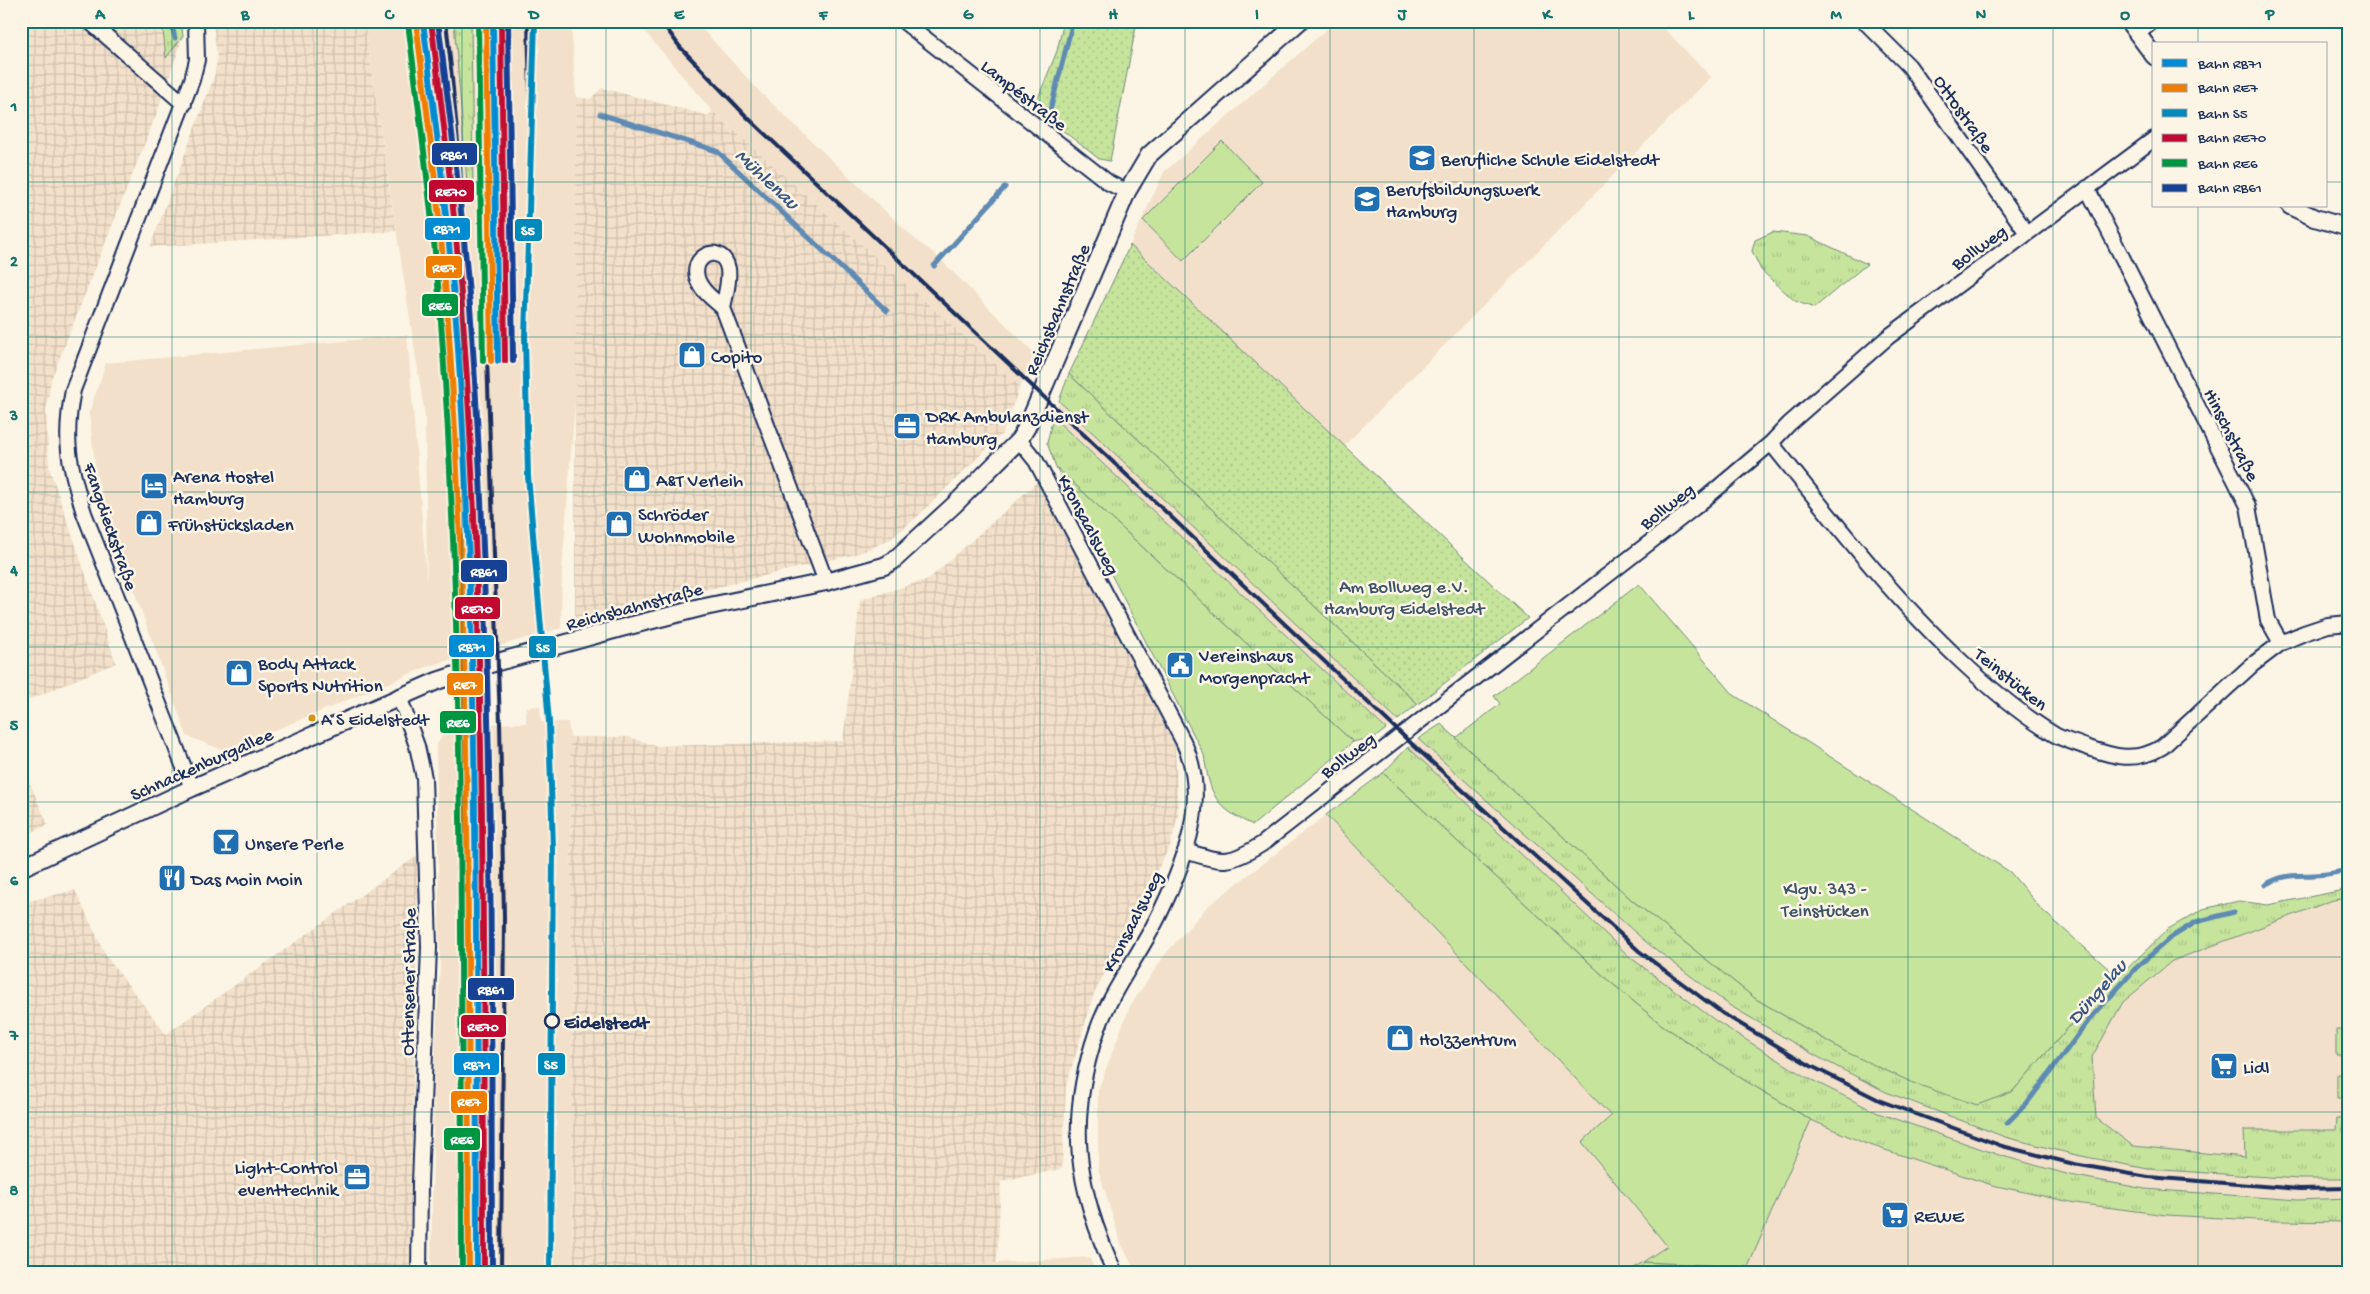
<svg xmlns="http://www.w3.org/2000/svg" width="2370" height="1294" font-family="'Gochi Hand',sans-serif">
<defs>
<pattern id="industrial-grid" width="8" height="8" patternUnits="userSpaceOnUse" patternTransform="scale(1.25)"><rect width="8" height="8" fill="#f2e0ca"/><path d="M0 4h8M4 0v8" fill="none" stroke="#cfc0b0"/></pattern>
<pattern id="grass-tufts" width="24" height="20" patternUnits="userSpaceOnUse" patternTransform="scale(1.25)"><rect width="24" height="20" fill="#c6e49c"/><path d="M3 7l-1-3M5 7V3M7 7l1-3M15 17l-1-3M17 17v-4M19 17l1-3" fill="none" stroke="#aac489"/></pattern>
<pattern id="forest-firs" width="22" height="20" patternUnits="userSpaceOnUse" patternTransform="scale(1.25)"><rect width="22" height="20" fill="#c6e49c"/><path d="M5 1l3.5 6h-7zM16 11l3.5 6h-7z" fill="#aac489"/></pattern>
<pattern id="park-dots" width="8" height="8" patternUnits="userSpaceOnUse" patternTransform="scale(1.25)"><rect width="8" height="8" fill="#c6e49c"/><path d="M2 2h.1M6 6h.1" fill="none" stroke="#aac489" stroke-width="1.8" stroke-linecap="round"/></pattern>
</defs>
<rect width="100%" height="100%" fill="#fcf5e5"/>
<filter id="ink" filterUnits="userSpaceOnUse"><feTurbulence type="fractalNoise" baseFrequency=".02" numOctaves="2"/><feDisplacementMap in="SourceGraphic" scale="10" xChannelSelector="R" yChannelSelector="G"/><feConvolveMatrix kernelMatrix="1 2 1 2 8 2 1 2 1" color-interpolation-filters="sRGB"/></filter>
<g filter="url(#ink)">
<path fill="#f2e0ca" d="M364,21H571L576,97L575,402L562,571L561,628L429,666L225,751L187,736L121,555L96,474L89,413L106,363L407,335L427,582L425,416Z
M636,21H695L761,93L918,242L934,253L1034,353L1020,386L712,111Z
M1336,21H1657L1711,77L1344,446L1130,245L1164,172Z
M1059,401L1398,720L1386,729L1053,417Z
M540,706L541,722H568L570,737L573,1273H431L434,1077L440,966L436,746L442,736L451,729V724L526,723V707Z
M1418,739L1646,942L1729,1005L1816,1056L1886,1092L2005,1137L2076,1155L2148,1169L2299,1179H2349V1198L2298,1200L2145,1189L2070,1175L1999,1155L1878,1113L1804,1076L1716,1021L1631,958L1408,747Z
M1326,815L1612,1116L1582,1142L1667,1246L1626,1273H1136L1120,1241L1098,1168V1090L1130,1006L1167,952L1208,906Z
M2349,898V1160L2245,1157L2133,1146L2096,1118L2092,1057L2123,1002L2172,961L2333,900Z
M1811,1120L1864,1143L1992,1185L2075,1203L2166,1215L2276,1221L2349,1222V1273H1749L1748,1267Z
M1089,1257L1097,1273H874L997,1263Z"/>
<path fill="url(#industrial-grid)" d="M21,21H181L183,36L158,110L51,380L46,412L49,467L116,663L21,703Z
M213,21H364L396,231L150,247L215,74L217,58Z
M602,88L709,116L712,111L1020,386L1002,434L918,516L891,539L860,553L575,621L576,97L590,99Z
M1037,482L1175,746L1178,816L1170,846L1094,994L1066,1086L1062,1169L1001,1181L997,1263L874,1273H573L570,737H629L656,746L843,741L860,600L929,579Z
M21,763L48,825L21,837Z
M418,855L409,1273H21V903L75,890L106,956L166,1034Z"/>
<path fill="url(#grass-tufts)" stroke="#708a7d" d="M162,21H181L183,36L166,58Z
M454,21H471L473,195H468Z
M1773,232L1808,236L1867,264L1814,308L1795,301L1761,270L1752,251L1755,240Z
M1069,374L1418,704L1398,720L1059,401Z
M1053,417L1386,729L1377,736L1353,742L1056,467L1047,443Z
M1441,724L1633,901L1756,999L1846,1052L2012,1092L2080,1014L2168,929L2203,909L2239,901L2268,905L2349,889V898L2333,900L2172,961L2123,1002L2092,1057L2096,1118L2133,1146L2245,1157L2244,1130H2336L2337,1118H2343V1130H2349V1179H2299L2148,1169L2076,1155L2005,1137L1886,1092L1816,1056L1729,1005L1646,942L1418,739Z
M1408,747L1631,958L1716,1021L1804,1076L1878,1113L1999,1155L2070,1175L2145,1189L2298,1200L2349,1198V1222L2276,1221L2166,1215L2075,1203L1992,1185L1864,1143L1811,1120L1744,1080L1662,1025L1609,981L1383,773Z
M2336,1030H2343V1055H2336Z
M2337,1074H2343V1098H2337Z"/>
<path fill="url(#forest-firs)" stroke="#708a7d" d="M1643,1262L1748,1267L1749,1273H1626Z"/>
<path fill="url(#park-dots)" stroke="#708a7d" d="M1064,21H1137L1110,161L1099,159L1034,108L1057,51Z
M1130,245L1528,618L1418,704L1069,374Z"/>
<path fill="#c6e49c" stroke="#708a7d" d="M1222,141L1262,182L1183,261L1143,220Z
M1056,467L1353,742L1253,825C1215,808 1210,795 1204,755Z
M1639,584L1734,695L2010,872L2041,909L2111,971L2113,981L2080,1014L2012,1092L1977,1105L1913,1083L1846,1052L1756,999L1633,901L1456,738L1500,704L1494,696Z
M1383,773L1609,981L1662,1025L1744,1080L1811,1120L1748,1267L1643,1262L1667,1246L1582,1142L1611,1116L1326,815Z"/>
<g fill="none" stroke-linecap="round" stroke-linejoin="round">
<path stroke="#5e8ab3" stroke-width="5" d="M171,21L175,38
M600,114L717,151L887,311
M1049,115L1073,21
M934,266L1005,187
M2265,885C2282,874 2295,876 2314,875C2326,875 2337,872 2349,870
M2007,1123L2027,1103L2089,1020L2136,968L2170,938L2196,922L2234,912"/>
<defs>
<path id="minor" d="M89,21L184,104
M903,21L1109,183L1127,192
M1864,21L1909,66L2027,233
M2137,34L2153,21
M2087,188L2248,506L2268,620L2281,643
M723,308C725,296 730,282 728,269C722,238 680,259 703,289C708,296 717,302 723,308L826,582
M1019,440L1036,461L1183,741C1210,797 1186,859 1161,911C1142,952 1112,988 1097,1031C1066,1120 1076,1189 1115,1273
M1771,443C1832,519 1891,596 1962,662C1991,689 2021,715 2055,735C2064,740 2076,743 2086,747C2114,757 2136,763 2162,747L2252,665L2281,643L2304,633L2328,625L2349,623
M399,696L417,746L424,778L429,947L420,1183L419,1273
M192,788L84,513C69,464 63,441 73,390L192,80L197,60L196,21
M1185,851C1222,862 1227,866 1262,844L1694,508L1771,443L1789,424L1888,337L2154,139"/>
<path id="tertiary" d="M2128,21L2154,56
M2290,206L2315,218L2349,228
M21,868L192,788L437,681L476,668L621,628L700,608L826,582L884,566L893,561L954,505L1019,440L1027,427L1127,192L1149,155L1300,21"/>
</defs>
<use href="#minor" stroke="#1b2f5e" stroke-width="18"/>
<use href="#tertiary" stroke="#1b2f5e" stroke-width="20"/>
<use href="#minor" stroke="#fcf5e5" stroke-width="14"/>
<use href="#tertiary" stroke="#fcf5e5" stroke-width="16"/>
<path stroke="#1b2f5e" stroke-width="4" d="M446,21C466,201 475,381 482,561C491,798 494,1035 490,1273
M480,21L483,245L500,723L504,917L501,1273
M528,21L531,135
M661,21L680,47L747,117L1412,744L1639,951L1722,1013L1811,1066L1881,1101L2002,1146L2074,1164L2148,1177L2300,1189L2349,1188"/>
<defs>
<path id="rail-1" d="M423,21C436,125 449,230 457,334C479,647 476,960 477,1273
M493,21L498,361"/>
<path id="rail-2" d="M486,21L491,361
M416,22C429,126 442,230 449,335C471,647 468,960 469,1273"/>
<path id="rail-3" d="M535,21L525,336L528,476L549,722L553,849L550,1273"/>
<path id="rail-4" d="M431,21C444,125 457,230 464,334C486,647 483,960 484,1273
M501,21L505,361"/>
<path id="rail-5" d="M478,21L483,361
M408,23C421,127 435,231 442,336C464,647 461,960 462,1273"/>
<path id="rail-6" d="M438,21C451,125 465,230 472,334C493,647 491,960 492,1273
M508,21L513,361"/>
</defs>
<use href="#rail-1" stroke="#fcf5e5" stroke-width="10"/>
<use href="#rail-2" stroke="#fcf5e5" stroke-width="10"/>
<use href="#rail-3" stroke="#fcf5e5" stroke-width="10"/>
<use href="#rail-4" stroke="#fcf5e5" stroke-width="10"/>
<use href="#rail-5" stroke="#fcf5e5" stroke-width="10"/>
<use href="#rail-6" stroke="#fcf5e5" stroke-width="10"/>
<use href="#rail-1" stroke="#008bd2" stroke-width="6"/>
<use href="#rail-2" stroke="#ef7d00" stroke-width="6"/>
<use href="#rail-3" stroke="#0089bb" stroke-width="6"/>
<use href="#rail-4" stroke="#c10831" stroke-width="6"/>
<use href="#rail-5" stroke="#009641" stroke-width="6"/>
<use href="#rail-6" stroke="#164194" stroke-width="6"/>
</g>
</g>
<path fill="none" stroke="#0f766e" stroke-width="1" stroke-opacity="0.55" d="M172,21V1273M317,21V1273M462,21V1273M606,21V1273M751,21V1273M896,21V1273M1040,21V1273M1185,21V1273M1330,21V1273M1474,21V1273M1619,21V1273M1764,21V1273M1908,21V1273M2053,21V1273M2198,21V44M21,182H2154M2326,182H2349M2198,206V1273M21,337H2349M21,492H2349M21,647H2349M21,802H2349M21,957H2349M21,1112H2349"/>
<defs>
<symbol id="school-square" viewBox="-11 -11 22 22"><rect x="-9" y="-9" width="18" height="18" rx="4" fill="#1f6fb2" stroke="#fcf5e5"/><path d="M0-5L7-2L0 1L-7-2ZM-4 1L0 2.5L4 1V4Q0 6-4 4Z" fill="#fff"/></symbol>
<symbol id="shop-square" viewBox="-11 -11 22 22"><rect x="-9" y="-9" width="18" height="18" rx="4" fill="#1f6fb2" stroke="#fcf5e5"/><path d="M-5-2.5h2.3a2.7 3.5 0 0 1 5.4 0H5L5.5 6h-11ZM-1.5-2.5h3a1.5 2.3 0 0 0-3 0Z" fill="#fff"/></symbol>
<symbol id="office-square" viewBox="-11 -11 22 22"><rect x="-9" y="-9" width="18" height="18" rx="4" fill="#1f6fb2" stroke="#fcf5e5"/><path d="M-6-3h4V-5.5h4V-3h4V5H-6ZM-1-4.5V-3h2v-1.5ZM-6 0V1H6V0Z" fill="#fff"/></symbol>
<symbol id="hotel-square" viewBox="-11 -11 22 22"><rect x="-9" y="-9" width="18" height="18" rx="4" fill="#1f6fb2" stroke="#fcf5e5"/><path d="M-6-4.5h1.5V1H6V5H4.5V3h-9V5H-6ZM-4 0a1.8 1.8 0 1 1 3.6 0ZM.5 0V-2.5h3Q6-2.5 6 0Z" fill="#fff"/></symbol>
<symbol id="civic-square" viewBox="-11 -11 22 22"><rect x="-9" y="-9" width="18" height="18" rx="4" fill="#1f6fb2" stroke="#fcf5e5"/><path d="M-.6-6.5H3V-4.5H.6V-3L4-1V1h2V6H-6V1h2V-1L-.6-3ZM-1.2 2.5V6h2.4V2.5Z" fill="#fff"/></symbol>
<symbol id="bar-square" viewBox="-11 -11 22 22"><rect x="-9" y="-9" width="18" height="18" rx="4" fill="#1f6fb2" stroke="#fcf5e5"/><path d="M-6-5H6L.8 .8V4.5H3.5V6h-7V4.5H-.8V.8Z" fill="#fff"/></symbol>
<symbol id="restaurant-square" viewBox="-11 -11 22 22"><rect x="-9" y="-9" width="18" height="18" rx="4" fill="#1f6fb2" stroke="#fcf5e5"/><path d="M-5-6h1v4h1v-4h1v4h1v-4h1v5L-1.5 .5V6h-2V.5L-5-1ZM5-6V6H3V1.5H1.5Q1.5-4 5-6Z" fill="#fff"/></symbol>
<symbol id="supermarket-square" viewBox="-11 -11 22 22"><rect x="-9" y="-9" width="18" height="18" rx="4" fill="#1f6fb2" stroke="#fcf5e5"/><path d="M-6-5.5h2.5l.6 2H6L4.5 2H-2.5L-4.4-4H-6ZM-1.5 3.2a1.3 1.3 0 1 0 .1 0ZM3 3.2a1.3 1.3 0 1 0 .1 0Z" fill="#fff"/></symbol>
</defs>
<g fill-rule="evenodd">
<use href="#school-square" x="1406" y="142" width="32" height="32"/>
<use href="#school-square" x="1351" y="183" width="32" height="32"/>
<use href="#shop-square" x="676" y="339" width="32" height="32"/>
<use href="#office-square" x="891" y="410" width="32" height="32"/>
<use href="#shop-square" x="621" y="463" width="32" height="32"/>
<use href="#hotel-square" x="138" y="470" width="32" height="32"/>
<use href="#shop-square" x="133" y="507" width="32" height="32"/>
<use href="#shop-square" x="603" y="508" width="32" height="32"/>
<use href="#civic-square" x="1164" y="649" width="32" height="32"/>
<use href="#shop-square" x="223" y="657" width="32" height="32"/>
<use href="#bar-square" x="210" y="826" width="32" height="32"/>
<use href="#restaurant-square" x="156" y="862" width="32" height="32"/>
<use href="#shop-square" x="1384" y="1022" width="32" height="32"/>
<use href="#supermarket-square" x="2208" y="1050" width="32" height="32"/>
<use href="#office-square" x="341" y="1161" width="32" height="32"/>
<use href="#supermarket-square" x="1879" y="1199" width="32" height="32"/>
</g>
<circle fill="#d6940e" stroke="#fcf5e5" stroke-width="2" cx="312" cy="718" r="4.5"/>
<circle fill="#fcf5e5" stroke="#1b2f5e" stroke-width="2.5" cx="552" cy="1021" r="7"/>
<g text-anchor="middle" stroke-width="5" stroke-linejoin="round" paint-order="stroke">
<g font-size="18" fill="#1b2f5e" stroke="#fcf5e5" text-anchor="start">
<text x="321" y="725">A S Eidelstedt</text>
</g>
<g font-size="19" fill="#1b2f5e" stroke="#fcf5e5">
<text transform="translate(1025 94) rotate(38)" y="7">Lampéstraße</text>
<text transform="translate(1965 113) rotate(55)" y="7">Ottostraße</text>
<text transform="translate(1978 246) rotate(-36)" y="7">Bollweg</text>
<text transform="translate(1056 309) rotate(-67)" y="7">Reichsbahnstraße</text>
<text transform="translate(2233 434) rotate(63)" y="7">Hinschstraße</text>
<text transform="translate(1666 505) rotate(-38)" y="7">Bollweg</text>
<text transform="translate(1090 524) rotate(62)" y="7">Kronsaalsweg</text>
<text transform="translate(112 526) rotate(71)" y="7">Fangdieckstraße</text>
<text transform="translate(634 605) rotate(-15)" y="7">Reichsbahnstraße</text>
<text transform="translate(2012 678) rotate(39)" y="7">Teinstücken</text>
<text transform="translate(1347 754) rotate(-37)" y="7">Bollweg</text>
<text transform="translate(201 763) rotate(-24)" y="7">Schnackenburgallee</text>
<text transform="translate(1131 921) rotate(-63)" y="7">Kronsaalsweg</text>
<text transform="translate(407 982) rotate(-89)" y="7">Ottensener Straße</text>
</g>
<g font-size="19" fill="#1b2f5e" stroke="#fcf5e5" text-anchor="start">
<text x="1441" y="165">Berufliche Schule Eidelstedt</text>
<text x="1386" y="195">Berufsbildungswerk<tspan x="1386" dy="22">Hamburg</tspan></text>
<text x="711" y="362">Copito</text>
<text x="926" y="422">DRK Ambulanzdienst<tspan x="926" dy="22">Hamburg</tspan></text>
<text x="173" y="482">Arena Hostel<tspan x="173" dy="22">Hamburg</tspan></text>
<text x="656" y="486">A&amp;T Verleih</text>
<text x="638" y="520">Schröder<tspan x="638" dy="22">Wohnmobile</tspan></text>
<text x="168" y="530">Frühstücksladen</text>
<text x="1199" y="661">Vereinshaus<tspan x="1199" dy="22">Morgenpracht</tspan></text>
<text x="258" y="669">Body Attack<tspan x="258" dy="22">Sports Nutrition</tspan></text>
<text x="245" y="849">Unsere Perle</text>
<text x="191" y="885">Das Moin Moin</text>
<text x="1419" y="1045">Holzzentrum</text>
<text x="2243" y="1073">Lidl</text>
<text x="338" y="1173" text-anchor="end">Light-Control<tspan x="338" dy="22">eventtechnik</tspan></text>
<text x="1914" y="1222">REWE</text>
</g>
<g font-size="19" fill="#3d536a" stroke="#fcf5e5">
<text x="1404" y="592">Am Bollweg e.V.<tspan x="1404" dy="22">Hamburg Eidelstedt</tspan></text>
<text x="1825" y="894">Klgv. 343 -<tspan x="1825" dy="22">Teinstücken</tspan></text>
</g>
<g font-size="19" font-weight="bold" fill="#1b2f5e" stroke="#fcf5e5" text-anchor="start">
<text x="564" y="1028">Eidelstedt</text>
</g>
<g font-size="20" font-style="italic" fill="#375581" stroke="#fcf5e5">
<text transform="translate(768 178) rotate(43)" y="7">Mühlenau</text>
<text transform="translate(2096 991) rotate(-49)" y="7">Düngelau</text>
</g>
</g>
<g stroke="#fcf5e5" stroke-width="2">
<rect x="431" y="142" width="47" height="24" rx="5" fill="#164194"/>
<rect x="428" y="179" width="47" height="24" rx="5" fill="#c10831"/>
<rect x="424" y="217" width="47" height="24" rx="5" fill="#008bd2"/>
<rect x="514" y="218" width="29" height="24" rx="5" fill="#0089bb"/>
<rect x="425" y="255" width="38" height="24" rx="5" fill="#ef7d00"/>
<rect x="421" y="293" width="38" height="24" rx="5" fill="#009641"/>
<rect x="460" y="559" width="48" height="24" rx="5" fill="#164194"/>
<rect x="454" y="596" width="47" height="24" rx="5" fill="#c10831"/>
<rect x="448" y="634" width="47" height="24" rx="5" fill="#008bd2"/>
<rect x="528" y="635" width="29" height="24" rx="5" fill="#0089bb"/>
<rect x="446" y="672" width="38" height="24" rx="5" fill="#ef7d00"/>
<rect x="439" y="710" width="38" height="24" rx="5" fill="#009641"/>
<rect x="467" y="977" width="48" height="24" rx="5" fill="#164194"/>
<rect x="460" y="1014" width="47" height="24" rx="5" fill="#c10831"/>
<rect x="453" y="1052" width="47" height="24" rx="5" fill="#008bd2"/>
<rect x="537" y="1052" width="29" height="24" rx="5" fill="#0089bb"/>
<rect x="450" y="1090" width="38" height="24" rx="5" fill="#ef7d00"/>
<rect x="443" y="1127" width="38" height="24" rx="5" fill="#009641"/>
</g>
<g font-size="14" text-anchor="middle" font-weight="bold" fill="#fff">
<text x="454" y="159">RB61</text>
<text x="451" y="196">RE70</text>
<text x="447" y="233">RB71</text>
<text x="528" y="235">S5</text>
<text x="444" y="272">RE7</text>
<text x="440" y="310">RE6</text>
<text x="484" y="576">RB61</text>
<text x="477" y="613">RE70</text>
<text x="472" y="651">RB71</text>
<text x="543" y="652">S5</text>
<text x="465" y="689">RE7</text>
<text x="458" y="727">RE6</text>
<text x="491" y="994">RB61</text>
<text x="483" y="1031">RE70</text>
<text x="477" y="1069">RB71</text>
<text x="551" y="1069">S5</text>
<text x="469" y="1106">RE7</text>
<text x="462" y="1144">RE6</text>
</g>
<rect width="2370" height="1294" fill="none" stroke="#fcf5e5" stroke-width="55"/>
<rect x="2152" y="42" width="175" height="165" fill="#fcf5e5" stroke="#a2a6af"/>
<rect x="2162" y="59" width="25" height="8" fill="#008bd2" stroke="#a2a6af"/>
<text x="2198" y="68" font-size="15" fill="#1b2f5e">Bahn RB71</text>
<rect x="2162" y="84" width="25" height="8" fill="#ef7d00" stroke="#a2a6af"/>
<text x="2198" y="92" font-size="15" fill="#1b2f5e">Bahn RE7</text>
<rect x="2162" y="109" width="25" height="8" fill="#0089bb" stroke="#a2a6af"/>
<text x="2198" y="118" font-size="15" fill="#1b2f5e">Bahn S5</text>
<rect x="2162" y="134" width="25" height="8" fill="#c10831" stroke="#a2a6af"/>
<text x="2198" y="142" font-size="15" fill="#1b2f5e">Bahn RE70</text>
<rect x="2162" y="159" width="25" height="8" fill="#009641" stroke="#a2a6af"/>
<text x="2198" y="168" font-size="15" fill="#1b2f5e">Bahn RE6</text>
<rect x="2162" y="184" width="25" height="8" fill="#164194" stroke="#a2a6af"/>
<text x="2198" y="192" font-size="15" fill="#1b2f5e">Bahn RB61</text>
<rect x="28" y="28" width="2314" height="1238" fill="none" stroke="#0f766e" stroke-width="2"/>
<g font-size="16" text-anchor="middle" font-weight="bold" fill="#0f766e">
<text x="100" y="19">A</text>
<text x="245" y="19">B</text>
<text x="389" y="19">C</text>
<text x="534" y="19">D</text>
<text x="679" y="19">E</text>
<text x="823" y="19">F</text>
<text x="968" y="19">G</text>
<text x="1113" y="19">H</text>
<text x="1257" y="19">I</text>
<text x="1402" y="19">J</text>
<text x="1547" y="19">K</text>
<text x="1691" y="19">L</text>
<text x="1836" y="19">M</text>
<text x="1981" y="19">N</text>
<text x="2125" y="19">O</text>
<text x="2270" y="19">P</text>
<text x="14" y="111">1</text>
<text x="14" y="266">2</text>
<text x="14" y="420">3</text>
<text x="14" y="575">4</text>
<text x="14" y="730">5</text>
<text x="14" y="885">6</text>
<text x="14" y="1040">7</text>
<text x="14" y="1195">8</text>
</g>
</svg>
